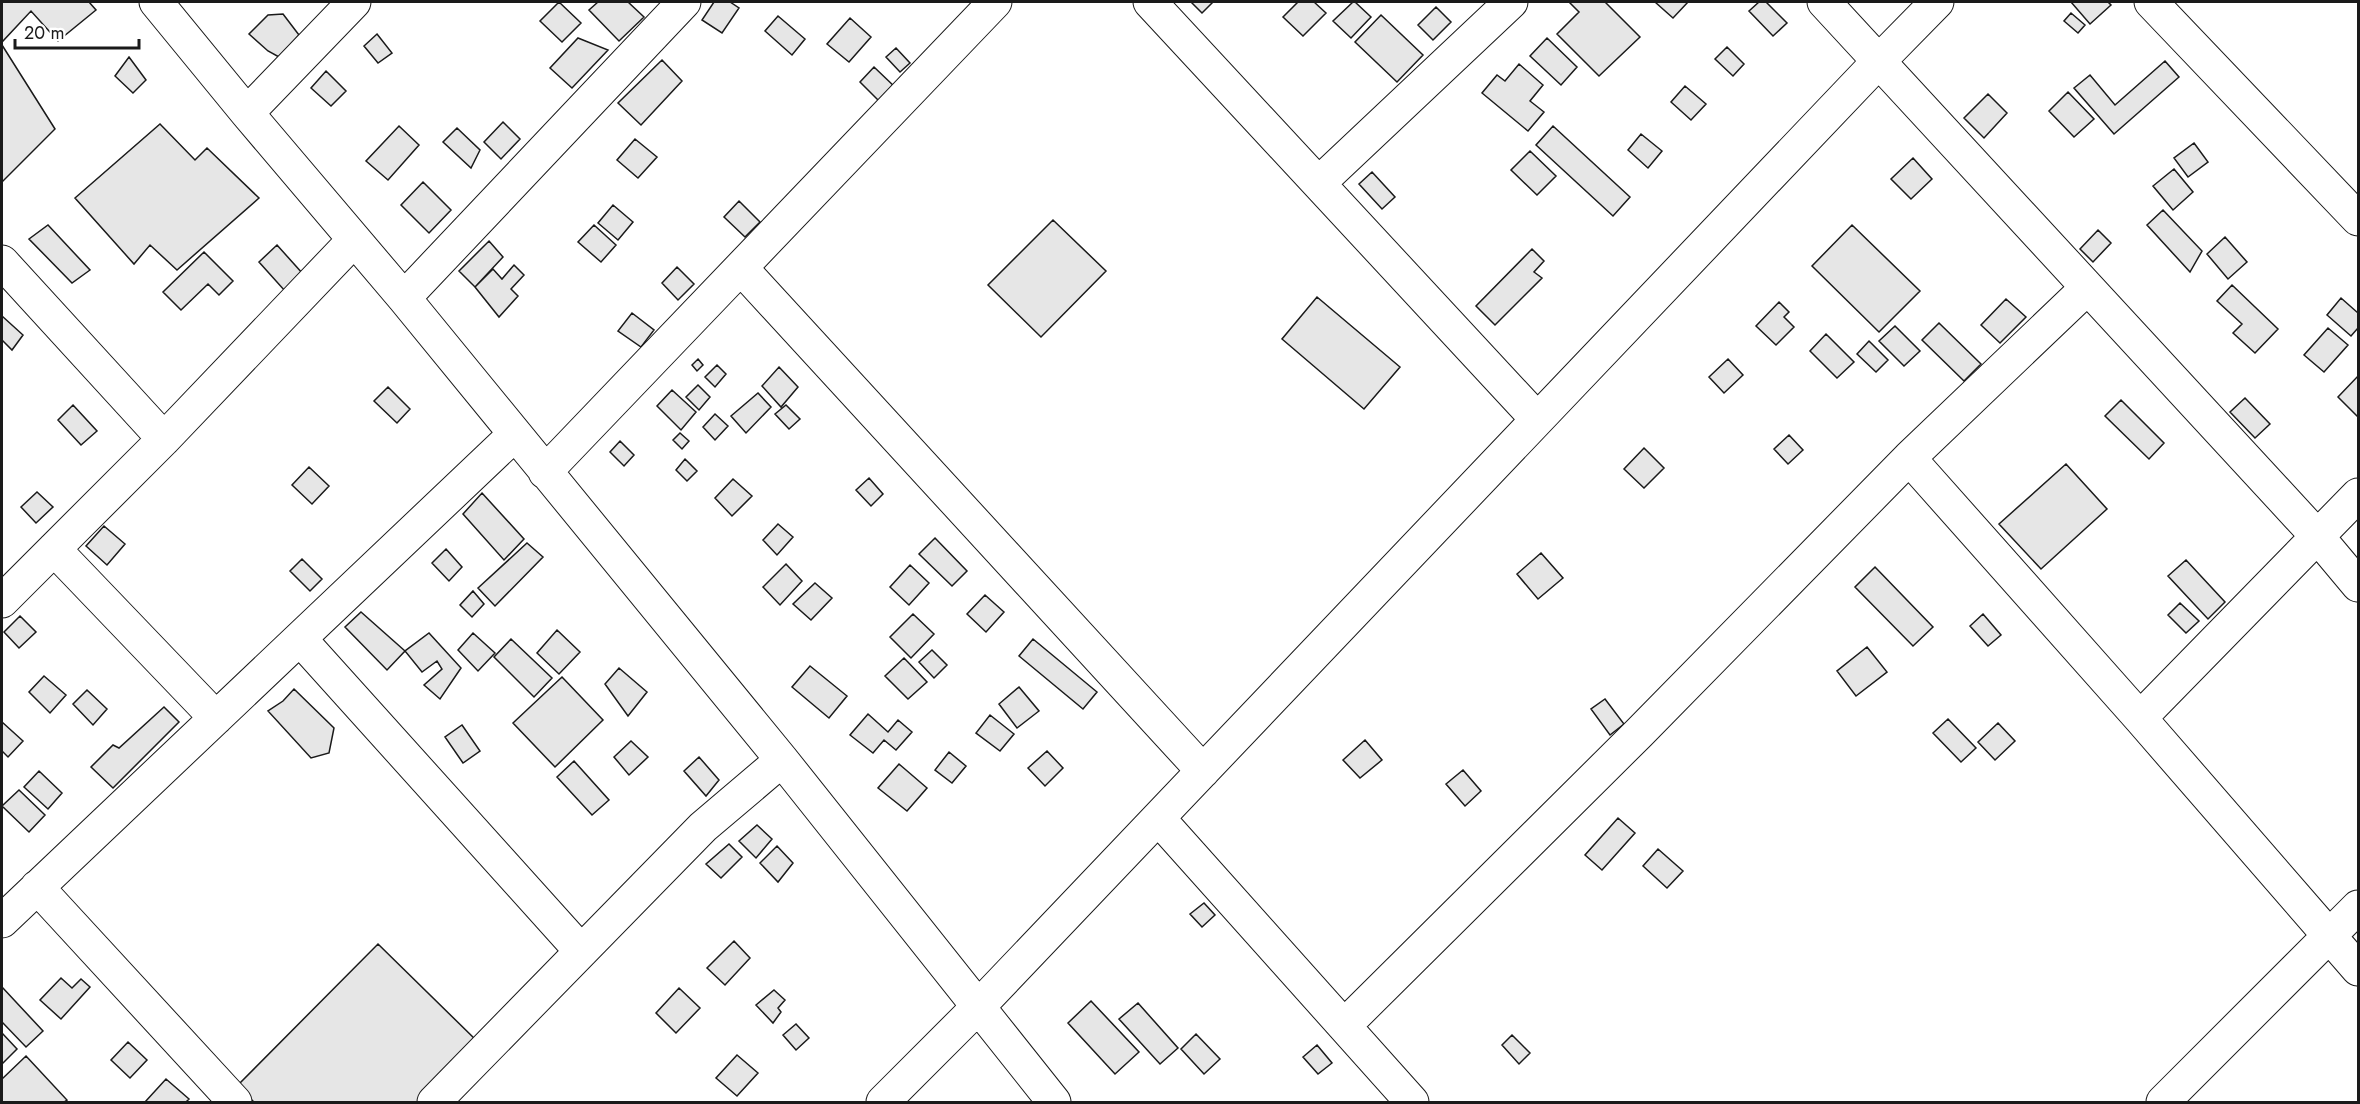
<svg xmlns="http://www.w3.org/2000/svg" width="2360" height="1104" font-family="Jost,sans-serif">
<rect width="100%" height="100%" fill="#fff"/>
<path fill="#e6e6e6" stroke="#1a1a1a" stroke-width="1.5" d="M2,2H89L96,10L58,41L31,11L2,42Z
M559,2L581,23L562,42L540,21Z
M598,2H628L644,17L619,41L589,10Z
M714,2H730L739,8L722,33L702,20Z
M1191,2H1213L1202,13Z
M1298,2H1314L1326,13L1303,36L1283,17Z
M1353,2H1355L1371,17L1351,38L1333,21Z
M1569,2H1605L1640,37L1599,76L1557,34L1579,12Z
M1655,2H1688L1673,18Z
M1759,2H1766L1787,23L1773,36L1749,11Z
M2071,2H2108L2111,5L2090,24Z
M1436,7L1451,22L1433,40L1418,25Z
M2071,13L2085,25L2078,33L2064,21Z
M283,14L299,35L279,57L268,51L249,34L268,15Z
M1381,15L1423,55L1397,82L1355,42Z
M778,16L805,39L792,55L765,31Z
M850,18L871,37L849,62L827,44Z
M377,34L392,53L378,63L364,46Z
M578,38L608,50L572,88L550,68Z
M1547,38L1577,67L1561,85L1530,56Z
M2,45L55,129L2,182Z
M1727,47L1744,64L1733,76L1715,59Z
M896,48L910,63L900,72L886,57Z
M129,57L146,80L133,93L115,76Z
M662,60L682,81L641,125L618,103Z
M2165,61L2179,77L2114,134L2074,88L2090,75L2115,105Z
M1519,64L1543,85L1530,101L1544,112L1528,131L1482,93L1497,75L1505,81Z
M874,67L897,89L882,104L860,82Z
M326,71L346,91L331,106L311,88Z
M1685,86L1706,104L1691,120L1671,102Z
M2068,92L2094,119L2074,137L2049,111Z
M1988,94L2007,113L1984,138L1964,118Z
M503,122L520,139L501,159L484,142Z
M160,124L195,160L207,148L259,198L177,270L150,245L134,264L75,198Z
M399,126L419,145L388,180L366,161Z
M1553,126L1630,197L1613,216L1536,145Z
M457,128L480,150L471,168L443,142Z
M1641,134L1662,151L1648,168L1628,150Z
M635,139L657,157L638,178L617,160Z
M2194,143L2208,162L2188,177L2174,158Z
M1530,151L1556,176L1537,195L1511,170Z
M1913,158L1932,179L1911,199L1891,179Z
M2174,169L2193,192L2173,210L2153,186Z
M1372,172L1395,197L1382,209L1359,184Z
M423,182L451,210L429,233L401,205Z
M739,201L760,222L745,237L724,217Z
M613,205L633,222L618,240L598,223Z
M2163,210L2202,251L2190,272L2147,225Z
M1053,220L1106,271L1041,337L988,285Z
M48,225L90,270L72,283L29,239Z
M594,225L616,245L601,262L578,242Z
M1852,225L1920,291L1879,332L1812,266Z
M2098,230L2111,243L2093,262L2080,249Z
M2225,237L2247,262L2228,279L2207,254Z
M489,241L503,257L475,287L459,271Z
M277,245L303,274L285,291L259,262Z
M1532,249L1544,261L1534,272L1542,278L1495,325L1476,306Z
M204,252L233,281L219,295L208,284L181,310L163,292Z
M514,265L524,275L511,289L518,296L499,317L475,287L493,269L502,279Z
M677,267L694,284L678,300L662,283Z
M2232,285L2278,329L2255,353L2233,333L2242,324L2217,301Z
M1317,297L1400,367L1364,409L1282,339Z
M2341,298L2358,313V328L2351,336L2327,315Z
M2006,299L2026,317L2000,343L1981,325Z
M1779,302L1789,312L1784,317L1794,327L1776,345L1756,326Z
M632,313L654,330L641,347L618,331Z
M2,316L23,335L12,350L2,340Z
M1939,323L1981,364L1964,381L1922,340Z
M1895,326L1920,351L1904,366L1879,341Z
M2328,328L2348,345L2324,372L2304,355Z
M1826,334L1854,362L1837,378L1810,351Z
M1869,341L1888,360L1876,372L1857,354Z
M698,359L703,365L697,371L692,365Z
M1728,359L1743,375L1724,393L1709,377Z
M717,365L726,374L715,387L705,377Z
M779,367L798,387L781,407L762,386Z
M2358,376V417L2338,397Z
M698,385L710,397L699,410L686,397Z
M388,387L410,409L397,423L374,401Z
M672,390L696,412L681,430L657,406Z
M758,393L771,407L746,433L731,416Z
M2245,398L2270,424L2255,438L2230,412Z
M2121,400L2164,443L2149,459L2105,416Z
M73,405L97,431L81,445L58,420Z
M786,405L800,419L789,429L775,414Z
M715,414L728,426L715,440L703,427Z
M680,433L689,441L682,449L673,440Z
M1789,435L1803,450L1788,464L1774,449Z
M620,441L634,455L624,466L610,452Z
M1644,448L1664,468L1644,488L1624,469Z
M685,459L697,471L687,481L676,470Z
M2066,464L2107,509L2041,569L1999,524Z
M309,467L329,486L312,504L292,485Z
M869,478L883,494L871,506L856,490Z
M733,479L752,496L732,516L715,498Z
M37,492L53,507L36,523L21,507Z
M482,493L524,539L504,560L463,514Z
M778,524L793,537L777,555L763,540Z
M104,526L125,544L107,565L86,546Z
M935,538L967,571L952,586L919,554Z
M527,543L543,557L495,606L478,588Z
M446,549L462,567L449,581L432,563Z
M1541,553L1563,578L1538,599L1517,574Z
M302,559L322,579L310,591L290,571Z
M2186,560L2225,602L2208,619L2168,576Z
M786,564L802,581L780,605L763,587Z
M910,565L929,583L909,605L890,587Z
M1875,567L1933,627L1913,646L1855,587Z
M815,583L832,598L811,620L793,604Z
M473,591L484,604L472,617L460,605Z
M985,595L1004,612L986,632L967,614Z
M2180,603L2199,621L2186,633L2168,615Z
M361,612L405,651L387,670L345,627Z
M913,614L934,634L911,658L890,637Z
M1983,614L2001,635L1988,646L1970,626Z
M20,616L36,632L19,648L4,632Z
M557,630L580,652L559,674L537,653Z
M429,633L461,668L440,699L424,685L442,669L437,661L422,672L405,651Z
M473,633L495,653L478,671L458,650Z
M511,639L552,678L534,697L494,657Z
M1033,639L1097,692L1083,709L1019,656Z
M1867,647L1887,672L1856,696L1837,671Z
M932,650L947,665L934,678L919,662Z
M904,658L927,682L908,699L885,676Z
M810,666L847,696L829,718L792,687Z
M619,668L647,692L628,716L605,684Z
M44,676L66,695L50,713L29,692Z
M562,677L603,720L555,767L513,723Z
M1019,687L1039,711L1017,728L999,704Z
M294,689L334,728L329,753L311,758L268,711L283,701Z
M87,690L107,709L93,725L73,704Z
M1605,699L1624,724L1610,735L1591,709Z
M164,707L179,722L113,788L91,767L113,745L119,748Z
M868,714L888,732L898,720L912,732L896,750L884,740L873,753L850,735Z
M990,715L1014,734L1000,751L976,733Z
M1948,719L1976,748L1961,762L1933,733Z
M2,722L23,741L8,757L2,751Z
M1998,723L2015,741L1995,760L1978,742Z
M462,725L480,751L463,763L445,737Z
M1365,740L1382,760L1360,778L1343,760Z
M631,741L648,757L629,775L614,757Z
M1047,751L1063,768L1045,786L1028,768Z
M949,752L966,766L952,783L935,770Z
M699,757L719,780L706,796L684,771Z
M574,761L609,800L592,815L557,777Z
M899,764L927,788L907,811L878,788Z
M1463,770L1481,791L1465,806L1446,784Z
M39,771L62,793L48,809L24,787Z
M19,790L45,815L29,832L2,806Z
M1618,818L1635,833L1602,870L1585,855Z
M757,825L772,839L756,858L739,841Z
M729,844L742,857L721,878L706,864Z
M777,846L793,863L778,882L760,863Z
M1658,849L1683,871L1667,888L1643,866Z
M1204,903L1215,915L1202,927L1190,914Z
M734,941L750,958L725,985L707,968Z
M378,944L479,1043L420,1102H254L237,1086Z
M61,978L72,988L81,979L90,987L61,1019L40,1000Z
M2,987L43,1031L26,1047L2,1022Z
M679,988L700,1008L676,1033L656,1013Z
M774,990L785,1000L778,1008L781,1012L773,1023L756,1005Z
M1091,1001L1139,1052L1115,1074L1068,1023Z
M1138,1003L1178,1048L1160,1064L1119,1019Z
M796,1024L809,1038L796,1050L783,1035Z
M2,1033L17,1049L2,1064Z
M1196,1034L1220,1059L1204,1074L1181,1049Z
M1512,1035L1530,1053L1519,1064L1502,1045Z
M128,1042L147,1060L130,1078L111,1060Z
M1317,1045L1332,1063L1318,1074L1303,1057Z
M737,1055L758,1073L737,1096L716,1078Z
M26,1056L67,1100L64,1102H2V1079Z
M166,1079L189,1099L186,1102H145Z"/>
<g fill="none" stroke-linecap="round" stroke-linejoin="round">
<defs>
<path id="street" d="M156,2L247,113L404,298L782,760L1054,1102
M1150,2L1537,419
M1824,2L2317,536L2358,585
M2151,2L2358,219
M247,113L354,2
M1319,183L1511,2
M2,262L164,439
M741,268L1203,771
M404,298L684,2
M1909,458L2140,718L2358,969
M545,472L995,2
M54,549L216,718
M2,601L164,439L354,240
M300,639L581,951
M2140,718L2358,495
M1158,818L1412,1102
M37,887L235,1102
M2,921L514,435
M1345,1025L1639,733L1909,458L2087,288
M434,1102L703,827L782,760
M883,1102L978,1007L1879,61L1937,2
M2163,1102L2358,907"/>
</defs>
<use href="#street" stroke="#1a1a1a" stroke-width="35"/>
<use href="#street" stroke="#fff" stroke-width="33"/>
</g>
<rect width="2360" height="1104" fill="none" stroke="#1a1a1a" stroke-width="6"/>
<path d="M15 39v9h124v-9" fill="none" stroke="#1a1a1a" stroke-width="3"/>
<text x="24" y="39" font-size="18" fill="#1a1a1a" stroke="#ffffff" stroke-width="4.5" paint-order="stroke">20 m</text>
</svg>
